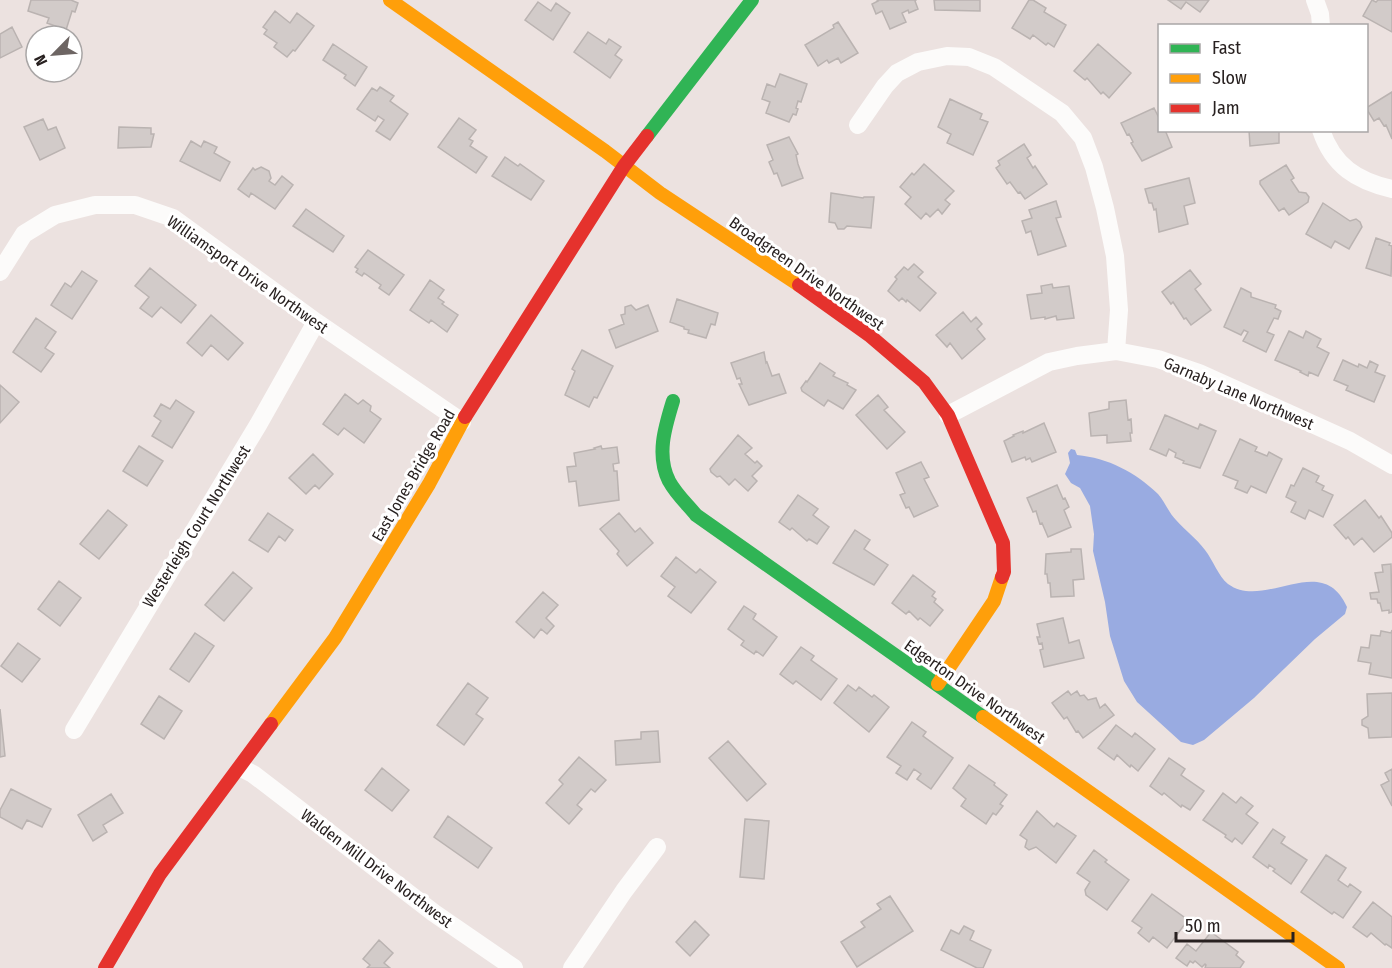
<svg xmlns="http://www.w3.org/2000/svg" width="1392" height="968" font-family="'Fira Sans Condensed',sans-serif">
<rect width="100%" height="100%" fill="#ece2e0"/>
<path fill="#99abe1" d="M1071,449L1075,450L1077,455C1108,458 1135,472 1158,494C1165,502 1169,513 1176,520C1186,531 1196,538 1205,550C1213,560 1218,576 1228,584C1265,611 1322,550 1347,607L1345,614L1315,639L1254,698L1204,740L1193,745L1181,742L1137,702L1124,681L1110,636L1105,602L1093,551L1094,534L1090,506L1080,488L1071,483L1065,474L1070,463L1068,453Z"/>
<path fill="#d2cbc9" stroke="#bab3b1" stroke-width="1.5" d="M31,0H71L78,3L75,12L72,11L66,30L47,23L49,18L28,11Z
M877,0H916L915,1L918,9L909,13L908,10L902,13L906,22L890,29L882,11L876,14L872,4L878,1Z
M934,0H980V11L935,10Z
M1029,0H1033L1046,8L1044,12L1066,25L1054,47L1048,43L1046,45L1033,35L1030,39L1012,28Z
M1168,0H1209L1200,12L1186,2L1181,9Z
M1372,0L1376,2L1378,0H1392V32L1363,16Z
M538,2L551,11L556,3L570,13L553,40L525,20Z
M275,11L290,23L297,13L314,26L295,51L293,50L287,57L274,47L277,43L264,34L267,30L263,27Z
M838,22L858,53L841,63L838,58L829,63L827,60L818,66L805,45L834,28L833,25Z
M12,27L22,47L0,58V34Z
M588,32L606,44L609,39L621,47L615,55L622,60L610,78L574,52Z
M333,44L367,67L355,86L344,78L346,75L323,60Z
M1098,44L1131,73L1109,98L1103,92L1101,94L1087,78L1085,80L1074,71Z
M780,74L807,84L801,102L798,101L796,108L798,109L796,115L793,114L789,122L766,113L770,102L762,99L767,84L775,87Z
M380,87L394,96L390,101L408,114L390,140L376,131L384,120L378,116L375,121L357,109L372,88L377,91Z
M1392,92V139L1386,125L1384,126L1379,118L1374,121L1366,108Z
M950,99L982,114L980,119L988,122L973,155L947,143L951,134L938,127Z
M1154,108L1160,120V130H1165L1172,147L1142,161L1131,143L1133,142L1129,134L1127,135L1121,123Z
M459,118L476,130L469,139L473,141L470,146L487,157L476,173L438,147Z
M43,119L48,130L56,127L65,148L40,160L24,127Z
M119,127L151,128V134H154L151,147L118,148Z
M1249,130H1279V143L1250,146Z
M789,137L798,154L796,155L798,164L803,178L782,186L777,173L774,174L769,162L773,160L767,145Z
M191,141L201,147L204,141L217,147L214,153L230,162L220,181L180,161Z
M1024,144L1031,155L1027,158L1033,168L1035,166L1047,184L1025,199L1020,192L1018,193L1010,182L1007,184L996,168L1000,165L998,161Z
M505,157L518,166L520,164L544,181L531,200L492,176Z
M924,164L954,191L945,200L950,204L942,214L938,209L930,217L926,213L921,219L905,204L911,197L900,187L912,173L914,175Z
M1286,165L1294,178L1291,180L1299,192L1306,193L1309,197L1308,202L1289,215L1284,208L1279,211L1260,184V181Z
M261,167L269,171L271,178L269,181L275,185L282,176L293,185L275,209L251,193L249,197L238,189L253,168L255,170Z
M1189,178L1195,203L1184,206L1188,224L1159,232L1156,209L1154,210L1152,203H1149L1145,189Z
M831,193L863,198L864,197H874L871,228L847,226L844,229H838L835,223L829,222Z
M1056,201L1061,217L1056,218L1066,246L1038,255L1031,231L1026,233L1022,221L1032,218L1029,210Z
M1323,203L1350,221L1356,219L1360,222L1362,227L1349,249L1335,241L1331,248L1306,234Z
M306,209L344,236L333,252L293,226Z
M1376,238L1390,243L1389,245L1392,246L1391,276L1366,268Z
M368,250L404,275L389,295L379,288L381,285L364,273L362,276L356,272L358,269L355,267Z
M914,264L923,272L918,277L936,293L920,311L907,300L906,302L902,298L899,301L888,291L897,279L895,277L904,267L908,270Z
M150,268L196,305L181,323L161,307L152,317L140,308L149,297L135,286Z
M1190,270L1201,284L1195,289L1211,310L1191,325L1186,318L1184,319L1173,302L1171,304L1162,292Z
M82,271L97,281L72,319L51,305L65,283L71,287Z
M430,280L444,290L438,298L444,302L442,304L458,315L447,332L431,320L429,323L410,310Z
M1052,284L1053,288L1069,286L1074,318L1057,320L1056,316L1045,319V317L1031,319L1027,295L1042,293L1041,286Z
M1241,288L1251,293V297L1276,305L1275,308L1281,311L1278,319L1274,318L1267,332L1274,335L1266,352L1243,341L1248,332L1244,330L1241,335L1224,327Z
M677,299L718,313L715,325L711,324L706,338L688,333L689,330L684,329V327L670,322Z
M631,305L636,310L648,305L658,331L616,348L609,330L624,324L621,315L625,314V307Z
M963,312L971,322L976,317L982,324L977,329L985,339L962,359L950,343L947,347L936,335Z
M211,315L243,343L228,360L211,345L202,356L187,343Z
M36,318L56,332L45,348L54,354L41,372L13,352Z
M1289,331L1303,338L1306,331L1321,339L1317,347L1329,353L1318,376L1309,372L1308,376L1300,372L1301,371L1275,360Z
M582,350L613,366L597,398L594,397L589,407L565,395L575,371L572,369Z
M764,352L766,363L767,362L772,376L779,374L786,393L749,405L739,384H742L740,378L737,379L731,363Z
M1343,360L1358,367L1359,364L1367,368L1370,361L1378,365L1375,372L1385,376L1374,402L1346,390L1348,386L1334,380Z
M820,363L835,373L833,376L848,383L847,385L856,390L843,409L828,400L824,406L802,391L801,388L806,381L807,382Z
M0,385L19,402L0,423Z
M345,394L358,404L363,400L371,406L370,411L381,419L364,443L344,428L338,435L323,424Z
M878,395L888,407L884,410L905,432L887,449L856,415Z
M176,400L194,412L172,448L152,436L161,421L154,416L161,404L170,409Z
M1126,400L1128,420L1131,419L1132,433H1130L1131,441L1107,443V435L1091,436L1089,413L1109,409V402Z
M1165,415L1198,429L1200,424L1216,431L1200,468L1183,463L1184,461L1175,457L1176,453L1169,449L1166,456L1150,449Z
M1044,423L1056,452L1032,462L1030,458L1026,460L1025,457L1012,462L1004,441L1014,436L1013,435L1023,431V433Z
M738,435L752,448L745,454L755,463L757,461L762,466L752,476L757,481L748,491L735,479L729,485L720,476L717,477L711,472L710,469Z
M1240,439L1257,447L1255,451L1267,456L1269,452L1282,459L1266,493L1251,486L1247,493L1235,488L1238,481L1223,475Z
M139,446L163,461L147,486L123,471Z
M601,446L602,449L617,447L619,463L613,464L614,471H617L619,500L579,506L576,481L569,482L567,467L576,466L574,453L595,449L594,448Z
M313,454L333,474L319,489L315,485L306,494L289,478Z
M921,462L929,477L924,479L938,506L914,517L909,507L906,508L900,495L905,493L896,473Z
M1303,468L1319,476L1316,482L1324,486L1322,490L1333,495L1323,517L1309,510L1305,519L1291,512L1296,502L1286,497L1291,485L1294,486Z
M1057,485L1063,499L1065,498L1069,507L1064,510L1071,527L1048,537L1042,523L1040,524L1036,511L1033,512L1027,498Z
M798,495L818,509L813,515L829,527L817,544L809,539L807,541L792,528L790,530L779,522Z
M1365,500L1379,518L1381,516L1392,533V537L1374,552L1362,538L1354,545L1348,537L1346,539L1334,525Z
M108,510L127,525L99,559L80,544Z
M268,513L293,530L285,541L279,536L268,552L249,540Z
M619,513L635,532L640,528L653,543L627,566L617,554L619,551L600,529Z
M855,530L870,540L864,549L888,565L874,585L833,563Z
M1071,549H1081L1084,579L1073,580L1074,596L1051,597L1050,583H1048L1047,574H1045L1046,554L1071,552Z
M676,557L696,573L700,569L716,582L691,613L668,596L675,587L661,576Z
M1391,564L1392,612L1389,613V610L1382,611L1380,603H1378L1377,599H1371L1370,593L1379,592L1375,573L1383,572L1382,565Z
M233,572L252,588L224,621L205,605Z
M913,575L935,592L932,596L936,599L934,602L943,610L930,626L920,618L918,620L909,611L906,614L892,603Z
M59,581L81,598L60,626L38,609Z
M543,592L558,605L546,618L554,626L547,634L541,629L534,638L516,622Z
M744,606L756,614L753,619L777,637L763,656L756,651L754,654L741,645L744,641L728,629Z
M1063,618L1069,643L1079,640L1084,658L1044,667L1040,650L1043,649L1042,643L1039,644L1037,637H1040L1037,624Z
M1392,630V678L1369,674L1371,663L1358,661L1361,647L1369,648L1371,635L1380,636L1381,631L1391,633Z
M195,633L214,646L189,682L170,669Z
M18,643L40,659L22,682L1,666Z
M801,647L814,656L811,660L837,679L821,700L796,681L793,684L780,674Z
M468,683L488,698L476,714L483,719L464,745L437,725Z
M848,685L856,691L859,687L872,697L874,695L889,707L869,732L834,703Z
M1068,691L1071,695L1077,691L1080,696L1084,695L1088,700L1096,698L1100,708L1105,704L1114,715L1083,738L1078,731L1076,732L1067,717L1064,719L1052,703Z
M1392,693V737L1369,738L1368,728L1362,725V720L1368,716L1367,694Z
M159,696L182,711L164,739L141,724Z
M0,709L5,756L0,757Z
M912,722L926,732L923,736L953,758L931,789L917,779L921,774L914,769L907,780L896,773L901,766L887,757Z
M1116,725L1132,737L1135,733L1155,749L1138,771L1131,765L1130,767L1117,755L1114,760L1098,748Z
M658,731L660,762L616,765L615,741L641,739V732Z
M728,741L766,784L747,801L709,758Z
M579,757L606,780L595,792L591,789L577,805L582,809L569,824L546,803L563,784L559,780Z
M1169,758L1185,769L1181,775L1204,791L1190,810L1182,805L1181,807L1164,793L1162,795L1150,786Z
M969,765L995,783L994,785L1007,795L1000,804L1003,806L996,815L993,813L986,824L961,806L966,799L953,788Z
M382,768L409,790L392,811L365,790Z
M1392,769V806L1381,785L1389,781L1385,773Z
M11,789L51,809L42,827L27,820L22,829L0,817V810Z
M1223,793L1236,803L1241,797L1253,806L1246,814L1258,823L1242,844L1235,838L1232,842L1225,837L1226,835L1203,820Z
M111,794L123,813L103,825L107,832L93,841L78,815Z
M1037,811L1054,827L1057,823L1076,836L1056,863L1036,847L1029,850L1025,847L1027,840L1020,835Z
M448,816L492,848L478,868L434,837Z
M745,819L769,821L764,879L740,877Z
M1273,829L1285,837L1281,843L1307,860L1291,884L1273,871L1275,869L1269,865L1268,868L1253,857Z
M1094,850L1107,860L1105,862L1129,880L1107,910L1086,895L1085,890L1090,882L1077,873Z
M1326,855L1346,868L1338,880L1348,887L1350,884L1361,892L1343,918L1334,912L1332,914L1301,892Z
M1152,894L1188,920L1167,948L1153,937L1149,942L1138,933L1142,928L1132,921Z
M890,896L913,931L857,967L841,942L865,927L861,922L881,909L877,904Z
M1373,902L1392,917V948L1386,944L1385,945L1371,933L1367,937L1353,927Z
M695,921L709,935L690,956L676,942Z
M964,926L974,931L970,940L991,950L983,968H977L941,950L951,930L959,934Z
M1211,932L1238,952L1236,955L1244,962L1240,968H1205L1206,965L1205,964L1202,967L1195,961L1193,963L1190,961L1187,966L1176,958L1187,944L1196,951Z
M379,940L393,953L384,963L390,968H367L370,965L363,959Z"/>
<g fill="none" stroke-linecap="round" stroke-linejoin="round">
<path stroke="#fcfbfa" stroke-width="18" d="M1315,0L1320,14L1321,26
M858,125L885,86L897,73L918,62L947,56L969,57L994,67L1062,113L1083,138L1094,167L1105,208L1115,256L1119,310L1116,351
M1321,130C1333,166 1357,181 1392,189
M0,272L24,234L55,215L95,205H135L173,218L316,322L462,422
M948,415L1049,362L1077,356L1116,351L1158,359L1199,373L1350,441L1392,465
M74,730L258,425L316,322
M241,768L253,774L434,913L514,968
M572,968L624,891L657,847"/>
<path stroke="#30b455" stroke-width="14" d="M647,136L752,0
M673,401C665,427 656,455 669,481C676,494 687,504 696,515L983,717"/>
<path stroke="#ff9f0a" stroke-width="14" d="M390,0L605,151L660,193L799,285
M938,684L994,601L1002,577
M983,717L1338,968
M271,724L335,638L429,484L465,417"/>
<path stroke="#e5322d" stroke-width="14" d="M799,285L869,335L924,382L948,415L1003,543L1004,572L1002,577
M465,417L624,166L647,136
M105,968L160,874L271,724"/>
</g>
<g text-anchor="middle" stroke-width="6" stroke-linejoin="round" paint-order="stroke">
<g font-size="16" fill="#282120" stroke="#fff">
<text transform="translate(807 273) rotate(35)" y="6">Broadgreen Drive Northwest</text>
<text transform="translate(248 274) rotate(35)" y="6">Williamsport Drive Northwest</text>
<text transform="translate(1239 393) rotate(23)" y="6">Garnaby Lane Northwest</text>
<text transform="translate(413 475) rotate(-60)" y="6">East Jones Bridge Road</text>
<text transform="translate(196 526) rotate(-58)" y="6">Westerleigh Court Northwest</text>
<text transform="translate(975 691) rotate(35)" y="6">Edgerton Drive Northwest</text>
<text transform="translate(377 868) rotate(37)" y="6">Walden Mill Drive Northwest</text>
</g>
</g>
<rect x="1158" y="24" width="210" height="108" fill="#ffffff" stroke="#a9a6a6" stroke-width="1.5"/>
<rect x="1170" y="44" width="30" height="9" fill="#30b455" stroke="#a9a6a6" stroke-width="1.5"/>
<text x="1212" y="54" font-size="18" fill="#282120">Fast</text>
<rect x="1170" y="74" width="30" height="9" fill="#ff9f0a" stroke="#a9a6a6" stroke-width="1.5"/>
<text x="1212" y="84" font-size="18" fill="#282120">Slow</text>
<rect x="1170" y="104" width="30" height="9" fill="#e5322d" stroke="#a9a6a6" stroke-width="1.5"/>
<text x="1212" y="114" font-size="18" fill="#282120">Jam</text>
<g transform="translate(54 54) rotate(245)"><circle r="28" fill="#ffffff" stroke="#a9a6a6" stroke-width="1.5"/>
<path d="M0-4.5L10 22L0 15L-10 22Z" fill="#6d6563"/>
<text y="-9" font-size="16" font-weight="bold" text-anchor="middle" fill="#282120">N</text>
</g>
<path d="M1176 932v9h117v-9" fill="none" stroke="#282120" stroke-width="3"/>
<text x="1185" y="932" font-size="18" fill="#282120" stroke="#ffffff" stroke-width="4.5" paint-order="stroke">50 m</text>
</svg>
